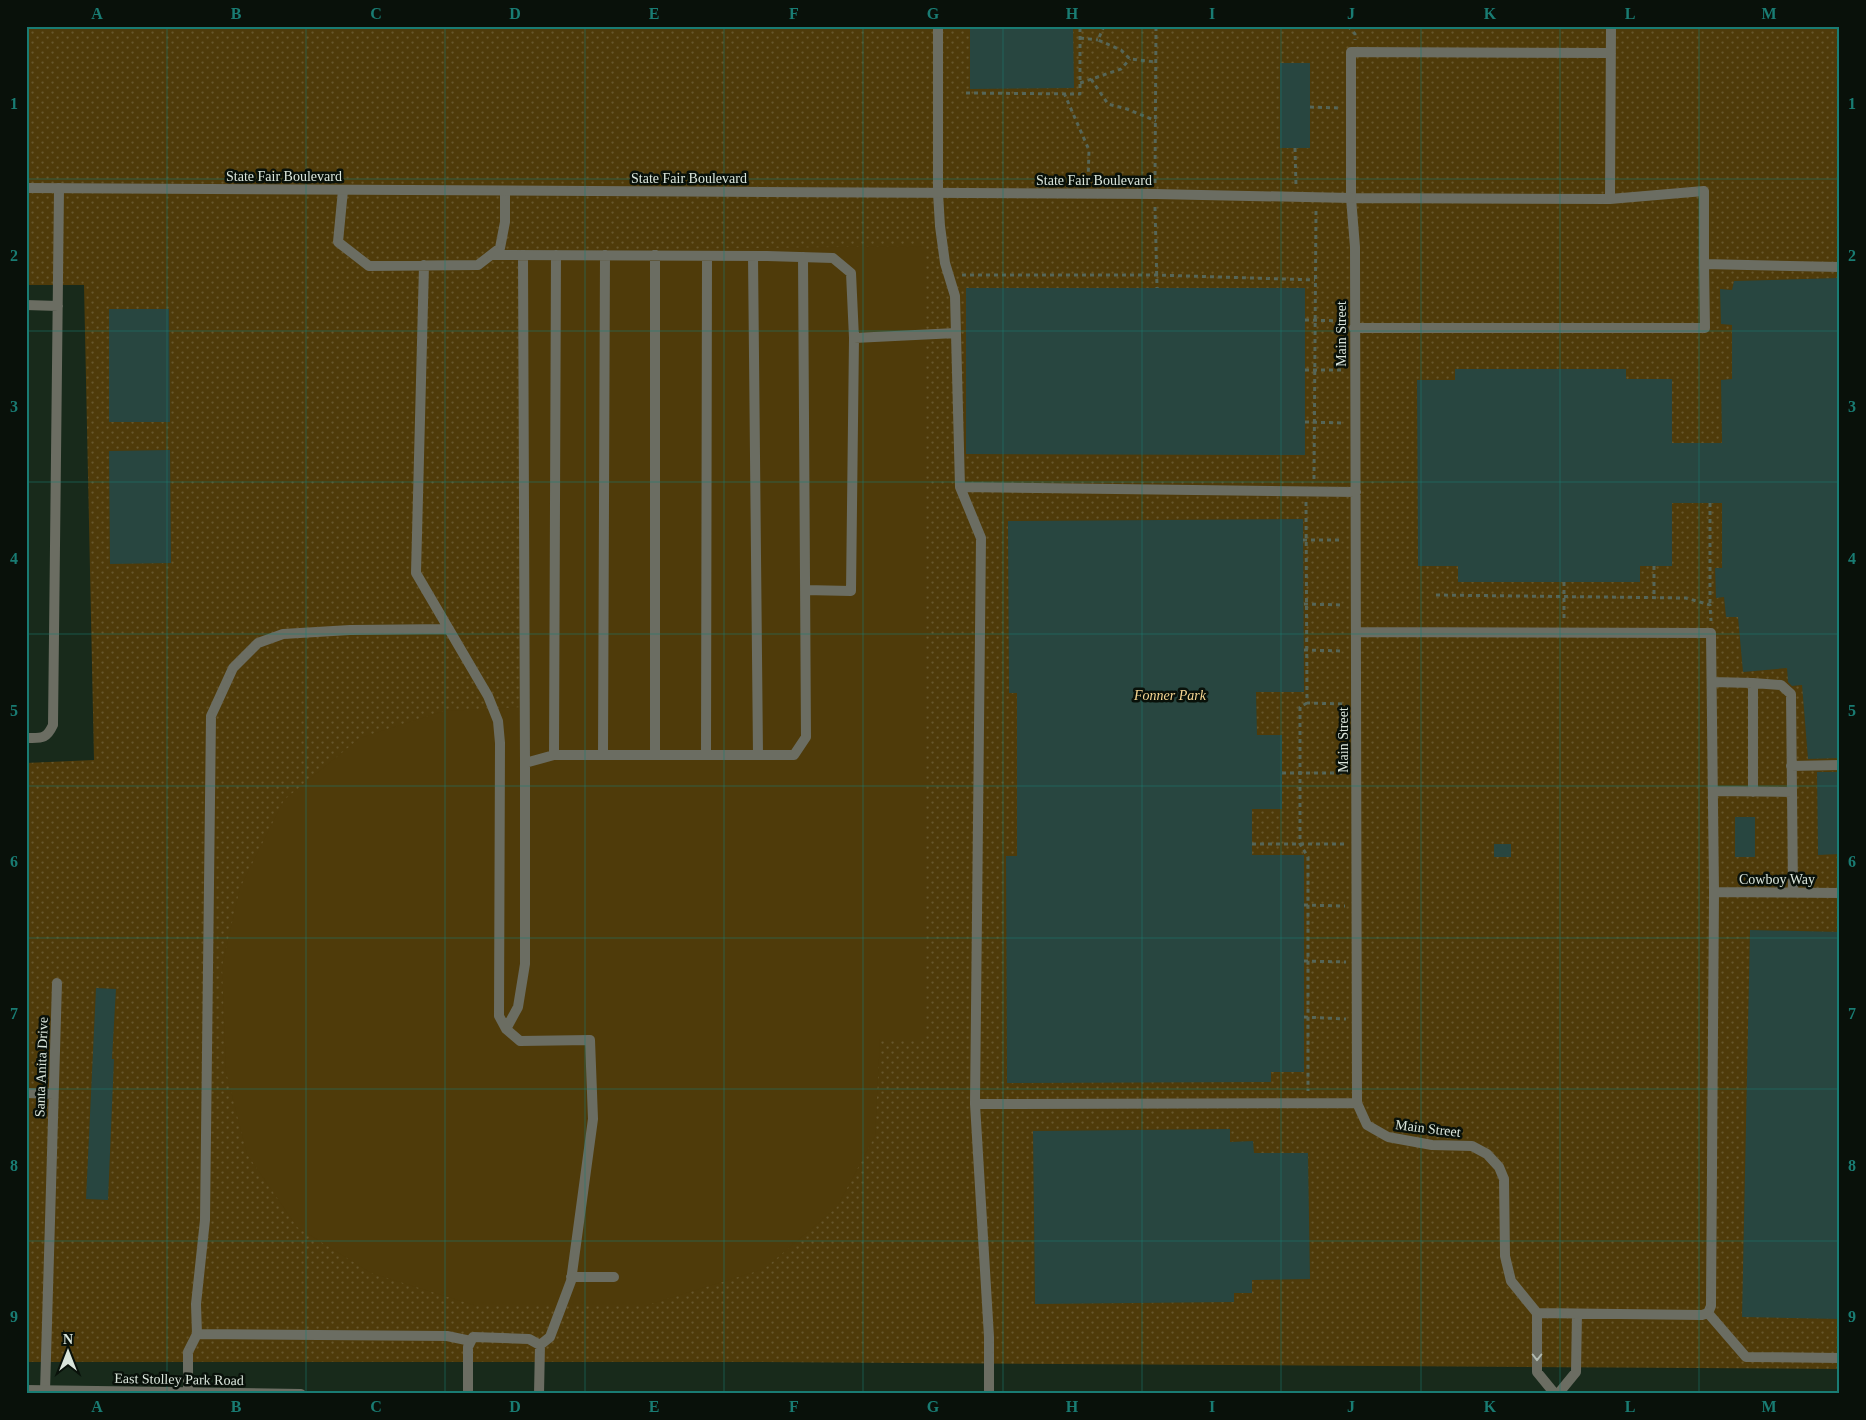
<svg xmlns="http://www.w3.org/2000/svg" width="1866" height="1420" font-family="'Times New Roman',serif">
<defs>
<pattern id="park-dots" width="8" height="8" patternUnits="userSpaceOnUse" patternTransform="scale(1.25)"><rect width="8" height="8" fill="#4f3b0a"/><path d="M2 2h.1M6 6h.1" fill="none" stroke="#68572d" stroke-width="1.8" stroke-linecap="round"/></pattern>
</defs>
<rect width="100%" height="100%" fill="#182a1b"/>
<path fill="url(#park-dots)" d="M26,26H1840V1369L762,1362H26V763L94,760L84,285H26Z"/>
<path fill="#4f3b0a" d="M924,246V1039H880L875,1136L837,1207L764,1269L644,1306H477L371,1273L297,1227L247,1154L226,1072L222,966L240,888L284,800L360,738L444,711L524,707L520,251Z"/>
<path fill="#284640" d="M970,26H1073L1074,88L970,89Z
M1280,63H1310V148H1280Z
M1840,278V758L1808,759L1802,685L1792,686L1788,682L1787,668L1743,672L1738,617H1726L1724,597L1716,598L1715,568H1722V503H1672V566H1640V582H1458V566H1418L1417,380H1455V369H1626V379H1672V443H1722L1721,380L1732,379V325L1721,324L1720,289L1732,290L1734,281Z
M966,288H1305V455L966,454Z
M109,309H169L170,422H109Z
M170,450L171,563L110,564L109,451Z
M1303,519L1304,692H1256L1257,735H1282V809H1252V855H1304V1072H1271V1082L1007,1083L1006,856H1017V693H1009L1008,521Z
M1817,772H1840V854L1818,855Z
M1735,817H1755V857H1735Z
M1494,844H1511V857H1494Z
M1750,930L1840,932V1319L1742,1317Z
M96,988L116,989L112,1059H114L108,1200L86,1199Z
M1230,1129V1142L1253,1141L1254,1153H1308L1310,1279L1252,1280V1293H1234V1302L1035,1304L1033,1131Z"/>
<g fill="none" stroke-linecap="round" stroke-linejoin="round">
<path stroke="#566658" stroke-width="3" stroke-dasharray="4 4" stroke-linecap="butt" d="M1104,26L1098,40L1121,50L1130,59L1156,62
M1348,26L1355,34V40
M1080,38L1098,40
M1091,79L1108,104L1127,109L1156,121
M1080,83L1121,69L1130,59
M966,93L1080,94V26
M1064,93L1089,150L1088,182
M1310,107L1339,108
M1295,148L1296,186
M1155,183L1156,26
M1155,207L1157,288
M962,275H1157L1315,280
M1305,320L1344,321
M1305,370H1344
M1305,422L1345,423
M1314,479L1316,208
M1306,502L1307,703L1345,704
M1710,503V605
M1303,540H1343
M1654,566V598
M1564,582V620
M1436,595L1686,598L1710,605L1711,621
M1304,604L1343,605
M1304,650L1343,651
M1307,703L1300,707V844L1308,857V1091
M1282,773H1344
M1252,844H1344
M1304,905L1345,906
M1304,961L1346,962
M1304,1017L1346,1019"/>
<path stroke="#6b6d62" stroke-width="10" d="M938,26V193L940,226L945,263L955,296L960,487L1356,492
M343,190L338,242L369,266L478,265L500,248L505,222V191
M1351,198L1610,199L1704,191V264
M1610,199L1611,26
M491,255L767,256L833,258L851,273L854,338L956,333
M523,255L525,763L554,755
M556,255L554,755H603L605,255
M424,265L416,573L488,696L498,721L500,743L499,1016L506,1029L520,1041L590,1040L593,1119L571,1281L550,1337L540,1345L539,1394
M26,305L58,306
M1354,328H1705L1704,264L1840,267
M960,487L981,538L975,1104L1357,1103
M805,590L851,591L854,338
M1356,632L1711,633L1714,892L1711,1306L1708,1313L1702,1315L1537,1313
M1712,682L1753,683
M26,738C41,738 46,740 53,725L59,188
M603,755H655V255
M655,755H706L707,256
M706,755H758L753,256
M758,755H794L806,737L803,257
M1791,766L1840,765
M1713,791L1792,792L1793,892
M1753,792V683L1781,685L1791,694L1792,792
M1714,892L1840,893
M506,1029L518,1007L525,964V763
M975,1104L989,1337V1394
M571,1277H614
M1537,1313L1511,1281L1505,1256L1504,1179L1499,1167L1487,1154L1472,1146L1432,1145L1388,1137L1367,1125L1357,1103L1355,247L1351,198V52L1611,53
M1537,1313V1372L1555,1394
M1708,1313L1746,1357L1840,1358
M197,1334L196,1304L205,1220L211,716L233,668L258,643L283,634L350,630L449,629
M188,1393V1352L197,1334L447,1336L471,1341
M468,1394V1347L473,1337L529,1339L540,1345
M1558,1394L1576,1372L1577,1314"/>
<path stroke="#6b6d62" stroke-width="10" d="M26,188L1155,194L1351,198
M26,1093L53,1094
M45,1391L57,983"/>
<path stroke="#6b6d62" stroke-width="10" d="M26,1390L301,1394"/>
</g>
<defs><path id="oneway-chevron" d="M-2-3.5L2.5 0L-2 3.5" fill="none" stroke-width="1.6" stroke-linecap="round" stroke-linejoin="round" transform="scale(1.25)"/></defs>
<use stroke="#b3bbb1" href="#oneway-chevron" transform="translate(1537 1357) rotate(90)"/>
<path fill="none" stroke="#197c73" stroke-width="1" stroke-opacity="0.55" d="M167,26V1394M306,26V1394M445,26V1394M585,26V1394M724,26V1394M863,26V1394M1003,26V1394M1142,26V1394M1281,26V1394M1421,26V1394M1560,26V1394M1699,26V1394M26,179H1840M26,331H1840M26,482H1840M26,634H1840M26,786H1840M26,938H1840M26,1089H1840M26,1241H1840"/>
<g text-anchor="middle" stroke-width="5" stroke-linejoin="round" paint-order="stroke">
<g font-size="14" fill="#dae5db" stroke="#09110a">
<text x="284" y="181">State Fair Boulevard</text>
<text x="689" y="183">State Fair Boulevard</text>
<text x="1094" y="185">State Fair Boulevard</text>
<text transform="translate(1341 334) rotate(-90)" y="5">Main Street</text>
<text transform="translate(1343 740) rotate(-90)" y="5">Main Street</text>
<text x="1777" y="884">Cowboy Way</text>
<text transform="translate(41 1067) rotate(-88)" y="5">Santa Anita Drive</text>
<text transform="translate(1428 1128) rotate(7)" y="5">Main Street</text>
<text transform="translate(179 1379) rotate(1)" y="5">East Stolley Park Road</text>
</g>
<g font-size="14" font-style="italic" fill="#f6d692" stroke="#09110a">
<text x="1170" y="700">Fonner Park</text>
</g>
</g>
<rect width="1866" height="1420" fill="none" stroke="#09110a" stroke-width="55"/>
<g transform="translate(68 1352)" stroke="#09110a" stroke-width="4" paint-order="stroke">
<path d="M0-4L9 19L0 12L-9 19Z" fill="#dae5db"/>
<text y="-8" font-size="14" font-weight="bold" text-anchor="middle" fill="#dae5db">N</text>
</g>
<rect x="28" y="28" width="1810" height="1364" fill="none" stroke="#197c73" stroke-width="2"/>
<g font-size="16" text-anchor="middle" font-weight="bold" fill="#197c73">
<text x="97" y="19">A</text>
<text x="236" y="19">B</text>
<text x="376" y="19">C</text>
<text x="515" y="19">D</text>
<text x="654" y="19">E</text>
<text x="794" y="19">F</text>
<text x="933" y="19">G</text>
<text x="1072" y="19">H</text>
<text x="1212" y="19">I</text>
<text x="1351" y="19">J</text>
<text x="1490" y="19">K</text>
<text x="1630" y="19">L</text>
<text x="1769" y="19">M</text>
<text x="14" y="109">1</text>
<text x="1852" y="109">1</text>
<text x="14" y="261">2</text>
<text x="1852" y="261">2</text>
<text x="14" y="412">3</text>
<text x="1852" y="412">3</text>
<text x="14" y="564">4</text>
<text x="1852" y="564">4</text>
<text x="14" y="716">5</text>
<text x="1852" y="716">5</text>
<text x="14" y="867">6</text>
<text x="1852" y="867">6</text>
<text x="14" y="1019">7</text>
<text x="1852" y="1019">7</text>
<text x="14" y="1171">8</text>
<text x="1852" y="1171">8</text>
<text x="14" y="1322">9</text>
<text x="1852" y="1322">9</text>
<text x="97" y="1412">A</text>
<text x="236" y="1412">B</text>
<text x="376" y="1412">C</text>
<text x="515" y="1412">D</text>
<text x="654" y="1412">E</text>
<text x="794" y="1412">F</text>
<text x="933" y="1412">G</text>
<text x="1072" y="1412">H</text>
<text x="1212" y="1412">I</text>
<text x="1351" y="1412">J</text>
<text x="1490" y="1412">K</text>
<text x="1630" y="1412">L</text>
<text x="1769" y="1412">M</text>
</g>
</svg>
